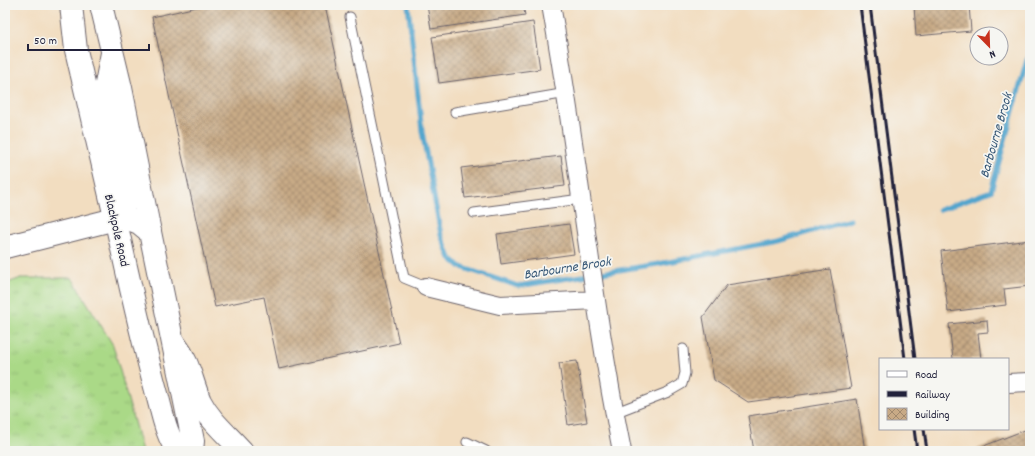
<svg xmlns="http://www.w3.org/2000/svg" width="1035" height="456" font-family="Dekko,sans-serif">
<defs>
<pattern id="grass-tufts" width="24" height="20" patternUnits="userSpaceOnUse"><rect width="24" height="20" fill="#aad987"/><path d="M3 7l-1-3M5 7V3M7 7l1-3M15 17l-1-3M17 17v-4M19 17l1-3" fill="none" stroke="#92ba75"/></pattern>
<pattern id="building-cross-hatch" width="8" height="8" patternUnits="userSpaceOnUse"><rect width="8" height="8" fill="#c8aa86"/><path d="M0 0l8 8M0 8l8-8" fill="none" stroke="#a28a6f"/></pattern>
</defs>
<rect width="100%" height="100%" fill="#f6f6f2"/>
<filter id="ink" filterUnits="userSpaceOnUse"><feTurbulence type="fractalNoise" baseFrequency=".025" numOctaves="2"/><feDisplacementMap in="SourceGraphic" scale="8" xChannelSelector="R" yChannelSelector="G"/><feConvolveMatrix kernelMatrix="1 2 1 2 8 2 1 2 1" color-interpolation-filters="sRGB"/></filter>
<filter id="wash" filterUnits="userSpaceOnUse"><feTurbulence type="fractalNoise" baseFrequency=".012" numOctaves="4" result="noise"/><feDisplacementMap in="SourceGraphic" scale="16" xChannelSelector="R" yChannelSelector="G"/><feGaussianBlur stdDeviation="0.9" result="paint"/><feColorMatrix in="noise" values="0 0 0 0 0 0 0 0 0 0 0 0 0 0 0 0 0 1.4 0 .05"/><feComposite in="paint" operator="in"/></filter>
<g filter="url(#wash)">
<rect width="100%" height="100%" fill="#f2ddc0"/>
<path fill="url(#grass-tufts)" stroke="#667e61" d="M21,278H72L113,345L142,451H5V284Z"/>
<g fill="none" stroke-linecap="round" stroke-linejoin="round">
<path stroke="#52a5cd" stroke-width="5" d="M408,5L422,131L441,235L450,258L461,267L518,286L658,264L778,241L850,220
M939,210L991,191L1027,60L1030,55"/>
</g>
<g id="blocks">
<path fill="url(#building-cross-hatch)" d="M206,5H325L399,343L279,369L264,297L215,307L152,17Z
M427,5H523L525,15L431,29Z
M914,5H969L971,31L916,36Z
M533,22L540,69L439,83L432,37Z
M561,156L565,186L465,198L461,168Z
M569,224L574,254L501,264L497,234Z
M1030,240V286L1004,289L1006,305L948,312L941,251Z
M830,269L851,388L748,402L714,380L703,317L727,285Z
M987,320L988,332L978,333L981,359H953L949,324Z
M577,361L587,422L568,425L559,363Z
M857,399L865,451H754L748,416Z
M1030,428V451H971Z"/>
</g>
</g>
<g filter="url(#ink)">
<use href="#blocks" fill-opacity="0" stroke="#6b636a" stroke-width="1"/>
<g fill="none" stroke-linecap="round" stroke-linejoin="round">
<defs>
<path id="lane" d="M350,17L404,278L426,287
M455,112L567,93
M474,213L581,199
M614,413L668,392L682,384L685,373L683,349
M467,442L486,451"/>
<path id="street" d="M551,5C578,153 592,303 622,451
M426,287L500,305L596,300
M1008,383L1030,382"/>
<path id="secondary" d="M71,5L76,50L115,217
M101,5L121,88L150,232
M175,344C190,363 191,380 200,401C210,421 228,435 242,451"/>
<path id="primary" d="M115,217C128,277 141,335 157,394C162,412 166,436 178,451
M150,232L193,441L192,451"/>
<path id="highway" d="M112,53L105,89L126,191V202L115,217
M5,247L123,217L139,223L150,232"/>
</defs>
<use href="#lane" stroke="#6b636a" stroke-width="11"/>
<use href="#street" stroke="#6b636a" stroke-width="20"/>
<use href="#secondary" stroke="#6b636a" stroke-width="24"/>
<use href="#primary" stroke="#6b636a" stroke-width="24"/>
<use href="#highway" stroke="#6b636a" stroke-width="24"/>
<use href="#lane" stroke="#fff" stroke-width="9"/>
<use href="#street" stroke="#fff" stroke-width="18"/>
<use href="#secondary" stroke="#fff" stroke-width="22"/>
<use href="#primary" stroke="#fff" stroke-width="22"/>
<use href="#highway" stroke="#fff" stroke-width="22"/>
<path stroke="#22223b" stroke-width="3" d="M860,5L905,359
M870,5L915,359
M914,429L917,451
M924,429L927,451"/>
</g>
</g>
<g text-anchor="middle" stroke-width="3.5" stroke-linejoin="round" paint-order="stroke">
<g font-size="13" fill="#22223b" stroke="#f6f6f2">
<text transform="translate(118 230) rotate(77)" y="5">Blackpole Road</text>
</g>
<g font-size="14" font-style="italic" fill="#355675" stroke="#f6f6f2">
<text transform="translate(995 135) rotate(-74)" y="5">Barbourne Brook</text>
<text transform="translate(567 267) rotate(-9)" y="5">Barbourne Brook</text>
</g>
</g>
<rect width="1035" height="456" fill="none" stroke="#f6f6f2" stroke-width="20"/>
<rect x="879" y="358" width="130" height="72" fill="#f6f6f2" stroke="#a1a1a9"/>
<rect x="887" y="371" width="20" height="6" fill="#ffffff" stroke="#a1a1a9"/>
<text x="915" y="378" font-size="12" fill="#22223b">Road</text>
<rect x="887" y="391" width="20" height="6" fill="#22223b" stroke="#a1a1a9"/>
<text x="915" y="398" font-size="12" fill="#22223b">Railway</text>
<rect x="887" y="408" width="20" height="12" fill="url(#building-cross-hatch)" stroke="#a1a1a9"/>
<text x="915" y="418" font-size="12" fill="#22223b">Building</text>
<g transform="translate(989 46) rotate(157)"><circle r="19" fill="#f6f6f2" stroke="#a1a1a9"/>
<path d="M0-3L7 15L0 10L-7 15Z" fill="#c8321e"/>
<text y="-6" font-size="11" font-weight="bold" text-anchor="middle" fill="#22223b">N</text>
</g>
<path d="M28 44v6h121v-6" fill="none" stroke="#22223b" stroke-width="2"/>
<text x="34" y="44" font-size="12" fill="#22223b" stroke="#f6f6f2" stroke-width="3" paint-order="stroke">50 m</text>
</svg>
